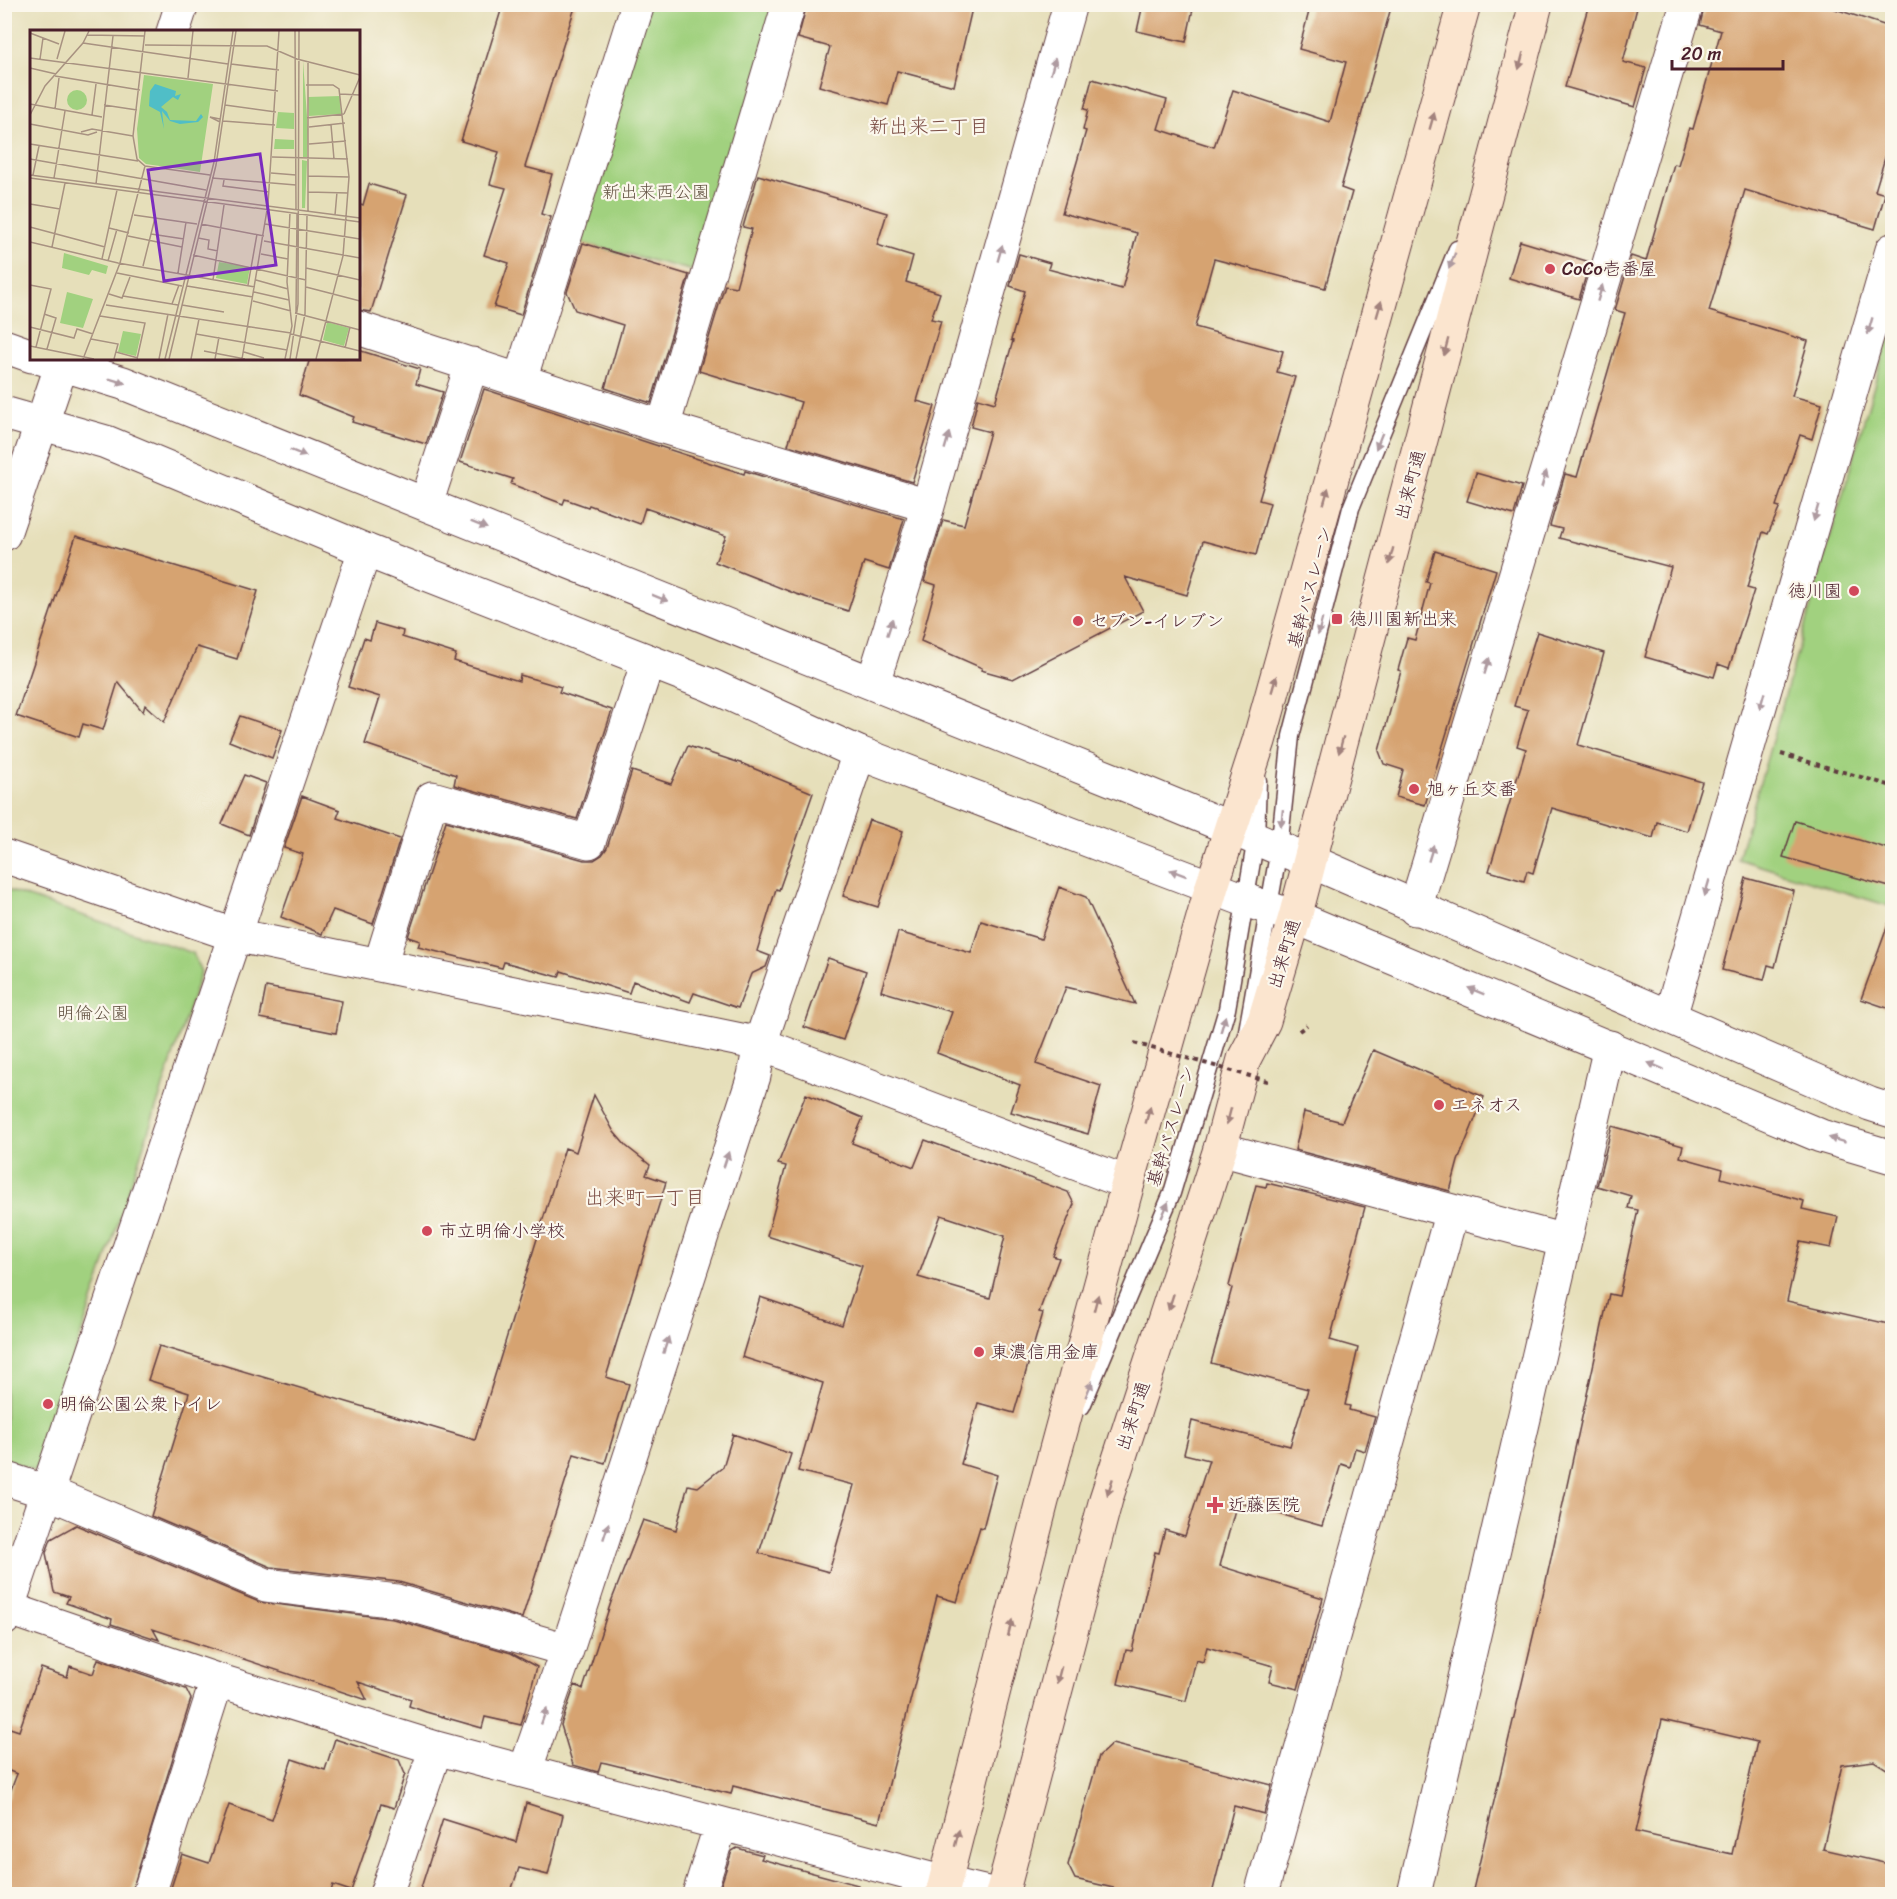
<svg xmlns="http://www.w3.org/2000/svg" width="1897" height="1899" font-family="Sriracha,'Klee One',sans-serif">
<rect width="100%" height="100%" fill="#fbf7ec"/>
<filter id="ink" filterUnits="userSpaceOnUse"><feTurbulence type="fractalNoise" baseFrequency=".0167" numOctaves="2"/><feDisplacementMap in="SourceGraphic" scale="12" xChannelSelector="R" yChannelSelector="G"/><feConvolveMatrix kernelMatrix="1 2 1 2 8 2 1 2 1" color-interpolation-filters="sRGB"/></filter>
<filter id="wash" filterUnits="userSpaceOnUse"><feTurbulence type="fractalNoise" baseFrequency=".008" numOctaves="4" result="noise"/><feDisplacementMap in="SourceGraphic" scale="24" xChannelSelector="R" yChannelSelector="G"/><feGaussianBlur stdDeviation="1.35" result="paint"/><feColorMatrix in="noise" values="0 0 0 0 0 0 0 0 0 0 0 0 0 0 0 0 0 1.4 0 .05"/><feComposite in="paint" operator="in"/></filter>
<g filter="url(#wash)">
<rect width="100%" height="100%" fill="#e6dfba"/>
<path fill="#a1d17f" stroke="#767855" stroke-width="1.5" d="M648,5H778L698,272L573,241Z
M1892,323V907L1738,859Z
M5,889L193,953L201,972L36,1471L5,1460Z"/>
<g id="blocks">
<path fill="#d6a371" fill-rule="evenodd" d="M503,4H576L525,167L552,174L541,214L551,217L521,315L494,307L509,263L484,255L506,188L490,184L499,152L461,141Z
M807,4H973L954,86L897,71L888,105L819,86L830,47L798,38Z
M1143,4H1194L1186,42L1137,31Z
M1311,4H1392L1341,188L1352,192L1325,288L1214,259L1195,327L1283,351L1277,372L1295,377L1259,500L1270,503L1256,555L1203,541L1187,595L1125,577L1143,611L1013,679L981,670L982,668L921,641L936,585L924,581L943,520L964,525L990,432L971,427L978,398L995,403L1013,341L1011,340L1025,291L1010,286L1019,254L1050,263L1048,269L1122,289L1137,233L1062,213L1086,131L1083,130L1088,110L1084,109L1092,79L1167,100L1158,129L1214,147L1233,90L1330,122L1346,62L1299,49Z
M1589,4H1638L1623,62L1646,68L1635,107L1565,87Z
M1705,4H1820L1893,28V131L1875,191L1885,194L1875,229L1745,190L1709,311L1808,341L1792,396L1822,404L1812,439L1800,435L1776,506L1780,507L1768,534L1763,532L1747,588L1754,590L1729,668L1718,664L1714,677L1645,657L1671,567L1559,538L1562,529L1550,526L1565,474L1577,477L1625,313L1615,310L1631,256L1646,261L1674,164L1678,165L1689,128L1693,129L1721,31L1700,25Z
M758,175L887,213L877,245L913,256L906,282L940,293L931,319L941,321L917,401L935,406L912,482L788,445L801,402L699,371L725,285L736,287L752,229L743,227Z
M369,184L407,195L371,312L358,310V203L363,205Z
M1520,241L1590,262L1579,299L1509,278Z
M583,243L689,275L651,403L605,388L623,325L575,310L567,292Z
M358,350L420,369L416,384L443,392L426,444L352,422L354,417L299,395L310,358H358Z
M484,389L744,474L745,471L904,519L889,570L864,562L848,611L796,594L715,562L726,536L645,508L640,524L589,505L588,507L565,499L563,504L511,484L513,479L460,462Z
M1476,473L1522,486L1514,515L1467,501Z
M76,536L258,591L237,659L197,647L164,722L145,705L143,712L118,682L103,730L83,724L79,737L16,716Z
M1435,551L1496,570L1425,805L1396,797L1403,770L1384,764L1379,751L1401,671L1398,670L1407,638L1415,640L1430,583L1426,582Z
M375,623L403,631L402,637L456,654L454,661L519,681L520,675L561,687L559,692L612,710L577,819L454,785L456,775L365,744L380,697L348,687L364,638L370,640Z
M1537,632L1604,653L1578,745L1702,782L1687,831L1657,822L1653,838L1552,808L1533,873L1527,871L1524,881L1489,871L1526,749L1517,746L1528,710L1514,706Z
M240,716L282,730L272,758L229,741Z
M688,746L743,764L813,793L779,890L776,889L757,951L770,956L766,967L751,974L738,1008L694,993L690,1002L633,981L629,993L561,971L559,977L504,962L502,968L418,947L420,941L408,937L446,821L584,860H594L602,855L607,848L632,771L671,784Z
M244,775L266,783L249,835L222,824Z
M302,796L340,810L337,818L400,839L373,924L333,910L322,934L281,917L303,854L284,848Z
M869,820L903,831L878,907L843,896Z
M1795,821L1893,850V888L1783,857Z
M1746,878L1794,891L1775,967L1768,965L1764,980L1722,970Z
M1059,887L1086,897L1135,1004L1066,987L1036,1064L1101,1086L1088,1134L1011,1112L1020,1085L937,1053L952,1012L881,991L898,932L971,953L981,921L1041,939Z
M1889,922H1893V1010L1861,999Z
M828,958L866,971L843,1040L804,1027Z
M266,987L342,1001L336,1033L260,1018Z
M1373,1050L1484,1097L1458,1161L1450,1191L1295,1150L1304,1112L1342,1122Z
M806,1094L863,1118L852,1143L914,1167L925,1140L1068,1192L1074,1204L1053,1256L1059,1258L1039,1312L1043,1313L1014,1413L978,1403L961,1464L997,1475L983,1528L980,1527L957,1602L937,1596L879,1823L733,1786L731,1794L606,1763L601,1762L598,1772L573,1765L561,1725L575,1685L583,1689L611,1602L643,1520L676,1530L688,1485L698,1487L723,1467L733,1434L791,1454L759,1553L829,1572L854,1485L798,1471L823,1383L742,1357L760,1297L842,1325L862,1266L767,1236L786,1166L778,1164ZM941,1215L1005,1236L990,1298L918,1277Z
M594,1095L614,1132L626,1146L650,1165L646,1175L666,1182L606,1377L629,1384L605,1463L574,1454L522,1618L399,1582L271,1567L151,1516L189,1393L148,1380L159,1346L475,1440L565,1148L576,1152Z
M1612,1126L1683,1146L1680,1157L1723,1169L1721,1178L1804,1201L1802,1209L1838,1217L1831,1248L1800,1242L1787,1301L1893,1325V1773L1874,1761L1842,1765L1823,1849L1893,1865V1894H1472L1544,1590L1609,1294L1619,1296L1638,1210L1628,1208L1631,1196L1597,1186ZM1662,1720L1757,1742L1732,1854L1636,1832Z
M1267,1183L1365,1207L1330,1340L1358,1348L1345,1405L1350,1406L1349,1410L1375,1417L1365,1451L1355,1448L1350,1467L1341,1464L1322,1526L1237,1502L1220,1566L1323,1598L1298,1689L1269,1682L1273,1666L1207,1647L1203,1662L1196,1660L1186,1701L1118,1684L1126,1650L1132,1651L1155,1552L1159,1553L1165,1530L1185,1536L1209,1460L1184,1454L1192,1421L1290,1446L1308,1389L1211,1363L1232,1288L1229,1286L1256,1185L1266,1187Z
M76,1525L259,1602L393,1619L511,1653L537,1667L521,1725L485,1717L482,1728L426,1712L409,1706L411,1699L358,1682L367,1700L153,1629L159,1640L111,1624L112,1619L66,1603L69,1597L54,1592L46,1553L51,1539Z
M98,1659L186,1689L191,1699L131,1894H4V1808L17,1774L4,1769V1726L19,1731L41,1668L67,1677L70,1666L93,1674Z
M335,1739L399,1760L405,1774L394,1808L381,1804L351,1891L333,1885L330,1894H169L182,1854L209,1863L229,1805L272,1820L292,1759L325,1770Z
M1112,1744L1272,1785L1264,1814L1234,1806L1212,1894H1139L1075,1879L1068,1865L1099,1756Z
M526,1803L563,1815L548,1875L519,1868L510,1894H419L443,1819L516,1842Z
M737,1848L763,1855L761,1859L858,1885L857,1894H718L732,1851Z"/>
</g>
</g>
<g filter="url(#ink)">
<use href="#blocks" fill-opacity="0" stroke="#613c40" stroke-width="1.5"/>
<g fill="none" stroke-linecap="round" stroke-linejoin="round">
<defs>
<path id="service" d="M1247,1031L1279,849L1291,736L1351,508L1457,249
M1082,1406L1172,1193L1227,1009L1256,838L1258,780"/>
<path id="minor" d="M173,32L182,4
M358,328L663,427L928,506
M520,380L638,4
M663,427L789,4
M426,504L472,364
M4,534L64,358
M873,683L928,506L1070,4
M4,856L234,935L760,1044L1128,1183
M1415,909L1687,4
M380,965L432,798L589,842L648,661
M1670,1017L1892,250
M1220,1149L1452,1211
M4,1478L47,1492L266,1585L397,1601L567,1650
M4,1607L217,1680L436,1748L945,1883
M4,1619L365,550
M525,1771L567,1650L754,1076L760,1044L859,753
M149,1894L217,1680
M386,1894L436,1748
M699,1894L721,1824
M1261,1894L1452,1211L1565,1241
M1414,1894L1610,1047"/>
<path id="tertiary" d="M4,346L32,356
M41,358L123,383L1143,792L1310,861L1870,1104L1892,1111
M4,413L106,442L365,550L710,685L859,753L1245,900L1295,917L1821,1136L1892,1157
M945,1883L992,1894"/>
<path id="secondary" d="M942,1894L1042,1501L1128,1183L1212,886L1259,741L1464,4
M1002,1894L1106,1499L1220,1149L1244,1059L1264,1021L1295,917L1536,4"/>
</defs>
<use href="#service" stroke="#613c40" stroke-width="19"/>
<use href="#minor" stroke="#613c40" stroke-width="35"/>
<use href="#tertiary" stroke="#613c40" stroke-width="35"/>
<use href="#secondary" stroke="#613c40" stroke-width="35"/>
<path stroke="#613c40" stroke-width="4" stroke-dasharray="4.5 4.5" stroke-linecap="butt" d="M1781,754L1892,786
M1299,1031L1307,1025"/>
<use href="#service" stroke="#fff" stroke-width="16"/>
<use href="#minor" stroke="#fff" stroke-width="33"/>
<use href="#tertiary" stroke="#fff" stroke-width="33"/>
<use href="#secondary" stroke="#fbe5cf" stroke-width="33"/>
<path stroke="#613c40" stroke-width="4" stroke-dasharray="4.5 4.5" stroke-linecap="butt" d="M1134,1043L1271,1082"/>
</g>
<defs><path id="oneway-solid" d="M-6-.8H1V-3.2L6.5 0L1 3.2V.8H-6Z" transform="scale(1.5)"/></defs>
<g fill="#a2827d">
<use href="#oneway-solid" transform="translate(1521 61) rotate(105)"/>
<use href="#oneway-solid" transform="translate(1432 121) rotate(-74)"/>
<use href="#oneway-solid" transform="translate(1379 309) rotate(-74)"/>
<use href="#oneway-solid" transform="translate(1446 347) rotate(105)"/>
<use href="#oneway-solid" transform="translate(1326 496) rotate(-74)"/>
<use href="#oneway-solid" transform="translate(1391 556) rotate(105)"/>
<use href="#oneway-solid" transform="translate(1274 684) rotate(-74)"/>
<use href="#oneway-solid" transform="translate(1341 745) rotate(105)"/>
<use href="#oneway-solid" transform="translate(1148 1115) rotate(-74)"/>
<use href="#oneway-solid" transform="translate(1229 1116) rotate(105)"/>
<use href="#oneway-solid" transform="translate(1171 1302) rotate(108)"/>
<use href="#oneway-solid" transform="translate(1096 1303) rotate(-75)"/>
<use href="#oneway-solid" transform="translate(1110 1487) rotate(108)"/>
<use href="#oneway-solid" transform="translate(1010 1628) rotate(-76)"/>
<use href="#oneway-solid" transform="translate(1059 1675) rotate(105)"/>
<use href="#oneway-solid" transform="translate(957 1838) rotate(-76)"/>
</g>
<g fill="#ae9aa0">
<use href="#oneway-solid" transform="translate(1053 66) rotate(-74)"/>
<use href="#oneway-solid" transform="translate(1000 253) rotate(-74)"/>
<use href="#oneway-solid" transform="translate(1452 261) rotate(112)"/>
<use href="#oneway-solid" transform="translate(1600 293) rotate(-73)"/>
<use href="#oneway-solid" transform="translate(1870 326) rotate(106)"/>
<use href="#oneway-solid" transform="translate(117 381) rotate(17)"/>
<use href="#oneway-solid" transform="translate(947 441) rotate(-74)"/>
<use href="#oneway-solid" transform="translate(1379 441) rotate(112)"/>
<use href="#oneway-solid" transform="translate(298 453) rotate(22)"/>
<use href="#oneway-solid" transform="translate(1544 479) rotate(-73)"/>
<use href="#oneway-solid" transform="translate(1816 513) rotate(106)"/>
<use href="#oneway-solid" transform="translate(479 525) rotate(22)"/>
<use href="#oneway-solid" transform="translate(660 598) rotate(22)"/>
<use href="#oneway-solid" transform="translate(890 627) rotate(-72)"/>
<use href="#oneway-solid" transform="translate(1320 627) rotate(105)"/>
<use href="#oneway-solid" transform="translate(1487 666) rotate(-73)"/>
<use href="#oneway-solid" transform="translate(1762 701) rotate(106)"/>
<use href="#oneway-solid" transform="translate(1282 818) rotate(96)"/>
<use href="#oneway-solid" transform="translate(1431 853) rotate(-73)"/>
<use href="#oneway-solid" transform="translate(1178 873) rotate(-159)"/>
<use href="#oneway-solid" transform="translate(1707 888) rotate(106)"/>
<use href="#oneway-solid" transform="translate(1476 991) rotate(-158)"/>
<use href="#oneway-solid" transform="translate(1223 1024) rotate(-74)"/>
<use href="#oneway-solid" transform="translate(1656 1066) rotate(-157)"/>
<use href="#oneway-solid" transform="translate(1837 1140) rotate(-163)"/>
<use href="#oneway-solid" transform="translate(726 1160) rotate(-72)"/>
<use href="#oneway-solid" transform="translate(1165 1210) rotate(-67)"/>
<use href="#oneway-solid" transform="translate(666 1345) rotate(-72)"/>
<use href="#oneway-solid" transform="translate(1089 1389) rotate(-67)"/>
<use href="#oneway-solid" transform="translate(606 1531) rotate(-72)"/>
<use href="#oneway-solid" transform="translate(544 1716) rotate(-71)"/>
</g>
</g>
<g fill="#d1495b" stroke="#fbf7ec" stroke-width="2">
<circle cx="1550" cy="269" r="6"/>
<circle cx="1854" cy="591" r="6"/>
<rect x="1331" y="613" width="12" height="12" rx="3"/>
<circle cx="1078" cy="621" r="6"/>
<circle cx="1414" cy="789" r="6"/>
<circle cx="1439" cy="1105" r="6"/>
<circle cx="427" cy="1231" r="6"/>
<circle cx="979" cy="1352" r="6"/>
<circle cx="48" cy="1404" r="6"/>
<path d="M1212 1496h6v6h6v6h-6v6h-6v-6h-6v-6h6z"/>
</g>
<g text-anchor="middle" stroke-width="4.5" stroke-linejoin="round" paint-order="stroke">
<g font-size="18" fill="#645444" stroke="#fbf7ec">
<text x="656" y="198">新出来西公園</text>
<text x="93" y="1019">明倫公園</text>
</g>
<g font-size="18" fill="#4a1f2b" stroke="#fbf7ec" text-anchor="start">
<text x="1562" y="275">CoCo壱番屋</text>
<text x="1842" y="597" text-anchor="end">徳川園</text>
<text x="1349" y="625">徳川園新出来</text>
<text x="1090" y="627">セブン-イレブン</text>
<text x="1426" y="795">旭ヶ丘交番</text>
<text x="1451" y="1111">エネオス</text>
<text x="439" y="1237">市立明倫小学校</text>
<text x="991" y="1358">東濃信用金庫</text>
<text x="60" y="1410">明倫公園公衆トイレ</text>
<text x="1228" y="1511">近藤医院</text>
</g>
<g font-size="18" fill="#4a1f2b" stroke="#fbf7ec">
<text transform="translate(1410 485) rotate(-75)" y="6">出来町通</text>
<text transform="translate(1310 587) rotate(-75)" y="6">基幹バスレーン</text>
<text transform="translate(1284 954) rotate(-73)" y="6">出来町通</text>
<text transform="translate(1171 1126) rotate(-73)" y="6">基幹バスレーン</text>
<text transform="translate(1133 1416) rotate(-72)" y="6">出来町通</text>
</g>
<g font-size="20" fill="#7b4d44" stroke="#fbf7ec">
<text x="929" y="133">新出来二丁目</text>
<text x="645" y="1204">出来町一丁目</text>
</g>
</g>
<g transform="translate(30 30)">
<rect width="330" height="330" fill="#e6dfba"/>
<path d="M273,31L278,100L277,127H273ZM114,45L183,54L170,142L116,134L109,128L107,99ZM37 70a10 10 0 1 1 20 0a10 10 0 1 1-20 0ZM310,66L311,84L279,86L278,67ZM248,82L264,83V99L246,98ZM245,109L264,110V119H244ZM272,130L277,131L275,178H272ZM34,223L78,236L76,244L62,240L59,245L32,238ZM189,232L220,237L217,254L186,248ZM37,262L63,269L53,298L30,293ZM297,292L319,298L314,316L293,310ZM93,301L111,304L106,326L88,322Z" fill="#a1d17f"/>
<path d="M125,54L146,61L145,66L151,64L148,70L143,67L131,77L137,82L140,90L166,91L171,84L173,87L168,92L150,94L140,91L132,81L134,99L130,82L119,76L120,61Z" fill="#50bec7"/>
<path fill="none" stroke="#a89281" stroke-width="1.5" d="M115,1L103,106L107,129L115,136L180,145M265,1L266,179M0,3L29,14M57,5L115,6M53,13L198,34M115,15L237,16L267,29L330,45M0,28L248,61M10,29L13,8M27,29L35,1M201,34L249,40M0,38L26,44M25,46L110,60M158,48L163,1M276,55H303L309,59L319,147L313,226L286,329M310,64L330,65M0,74L72,87M74,75L107,80M195,75L246,82M25,79L29,48M314,84L330,47M0,85L15,56L53,13L59,1M62,85L66,54M277,88L314,84M193,91L245,95M190,92L180,87L190,89M0,94L58,105L67,102M301,95L304,129M279,97L315,93M51,102L62,99L103,106M0,114L108,131M279,114L316,111M242,127L318,129M0,129L176,160M241,143L266,145M0,145L330,188M3,145L9,116M278,146L319,147M0,148L330,192M24,148L35,81M182,148L266,155M194,150L193,156L239,162M66,154L83,6M278,162L318,163M0,174L30,179M278,182V31M104,185L167,194M305,185L307,162M171,194L234,206M235,194L330,209M0,197L75,217M79,198L99,203M121,204L154,209M98,206L152,217M168,208L179,210L178,219L188,221M234,211L330,228M0,212L88,233L225,257M22,217L35,153M231,224L258,229M163,225L276,250M72,229L87,160M78,231L87,199M113,236L125,188M276,238L330,250M87,243L152,256M148,243L156,192M183,250L194,175M226,250L258,259M0,255L21,259L6,317M218,255L227,204M157,256L223,267M276,257L330,271M224,262L259,270M79,264L92,268L100,247M93,266L148,275M223,271L261,281M142,274L149,255M76,275L261,303M152,275L194,282M265,283L330,300M266,283L267,184M14,284L26,288L17,319M70,286L115,293L107,329M0,297L44,308L47,299L63,304M166,304L257,320M261,304L330,321M61,309L88,314L84,329M0,316L64,329M315,318L320,297M174,321L215,329M86,322L108,328M214,322L234,328M53,329L90,233L115,136M129,329L138,284M135,329L184,132L203,1M139,329L186,135L206,1M161,329L169,289M185,329L189,307M212,329L238,174L249,1M255,329L262,296L257,252L260,182M260,329L268,274L269,1M266,329L275,284L277,186"/>
<path fill="#7b2cbf" fill-opacity="0.15" stroke="#7b2cbf" stroke-width="3" d="M230,124L246,235L134,251L118,140Z"/>
<rect width="330" height="330" fill="none" stroke="#4a1f2b" stroke-width="3"/>
</g>
<rect width="1897" height="1899" fill="none" stroke="#fbf7ec" stroke-width="24"/>
<path d="M1672 60v9h111v-9" fill="none" stroke="#4a1f2b" stroke-width="3"/>
<text x="1681" y="60" font-size="18" fill="#4a1f2b" stroke="#fbf7ec" stroke-width="4.5" paint-order="stroke">20 m</text>
</svg>
